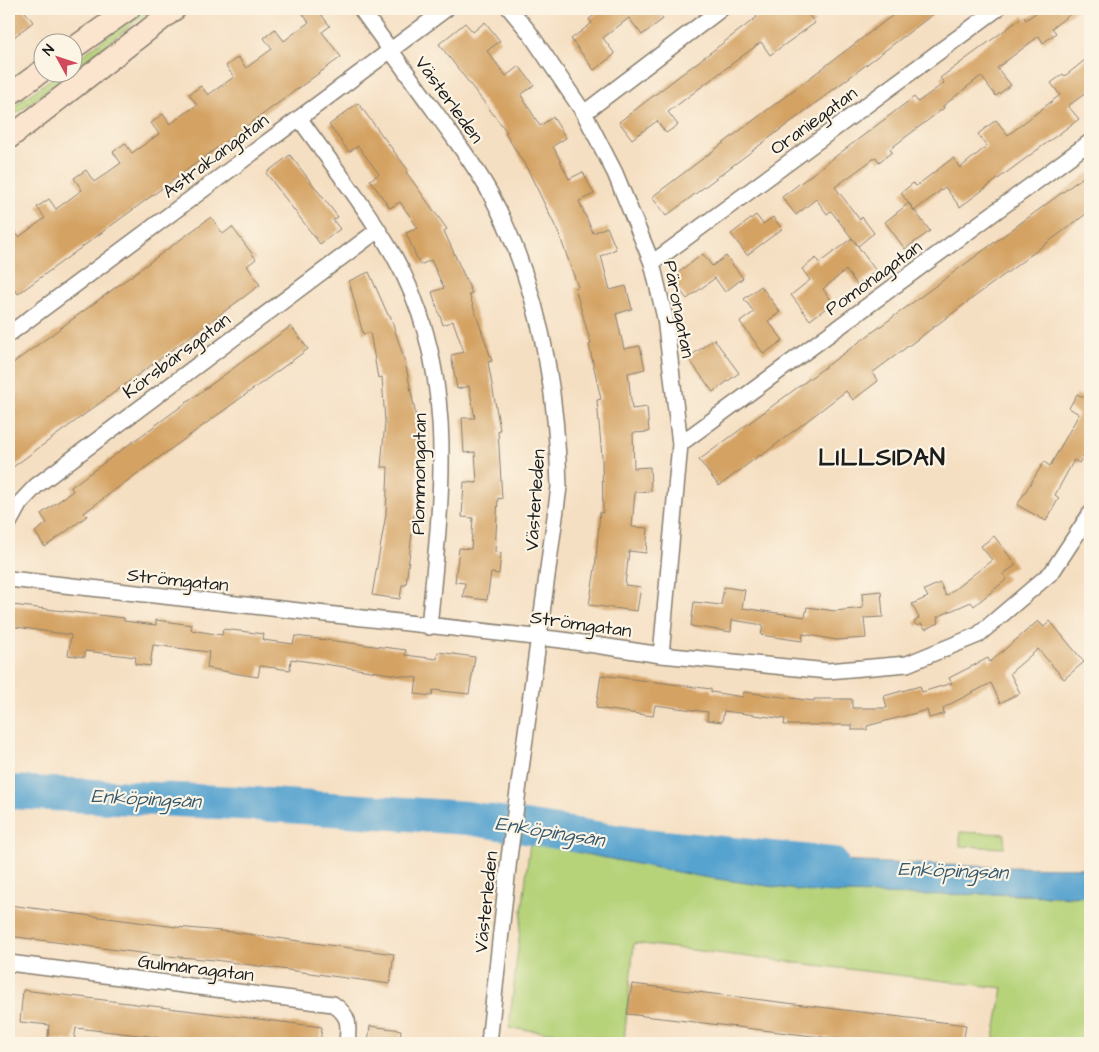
<svg xmlns="http://www.w3.org/2000/svg" width="1099" height="1052" font-family="'Architects Daughter',sans-serif">
<rect width="100%" height="100%" fill="#fcf5e5"/>
<filter id="ink" filterUnits="userSpaceOnUse"><feTurbulence type="fractalNoise" baseFrequency=".02" numOctaves="2"/><feDisplacementMap in="SourceGraphic" scale="10" xChannelSelector="R" yChannelSelector="G"/><feConvolveMatrix kernelMatrix="1 2 1 2 8 2 1 2 1" color-interpolation-filters="sRGB"/></filter>
<filter id="wash" filterUnits="userSpaceOnUse"><feTurbulence type="fractalNoise" baseFrequency=".0096" numOctaves="4" result="noise"/><feDisplacementMap in="SourceGraphic" scale="20" xChannelSelector="R" yChannelSelector="G"/><feGaussianBlur stdDeviation="1.12" result="paint"/><feColorMatrix in="noise" values="0 0 0 0 0 0 0 0 0 0 0 0 0 0 0 0 0 1.4 0 .05"/><feComposite in="paint" operator="in"/></filter>
<g filter="url(#wash)">
<rect width="100%" height="100%" fill="#f5dfc2"/>
<path fill="#b6d37a" stroke="#69784b" d="M145,9H152L73,70L72,63Z
M59,73H69L9,119V110Z
M960,832L1005,834L1004,848L960,846Z
M530,842L745,875L883,890L1072,897L1090,894V1043H993L1003,988L634,943L624,1041L509,1028Z"/>
<path fill="#57a3cf" stroke="#3a6076" d="M540,826L701,856L997,867L1090,868V897L1005,894L912,895L811,892L703,877L539,845Z"/>
<g fill="none" stroke-linecap="round" stroke-linejoin="round">
<path stroke="#57a3cf" stroke-width="34" d="M9,792L239,803L467,818L634,844L832,864"/>
</g>
<g id="blocks">
<path fill="#d4a364" d="M20,9H23L33,22L9,41V18Z
M299,9H317L330,26L322,32L341,57L18,294L9,281V223L19,237L45,218L37,207L49,199L56,209L82,190L74,178L86,170L94,182L121,163L113,152L125,143L132,153L159,134L151,123L163,114L170,124L197,105L189,94L201,86L208,95L234,77L226,66L238,57L246,68L272,49L264,38L275,29L284,41L309,22Z
M603,9H656L663,19L642,35L629,18L603,38L615,54L594,70L571,39L592,23L589,19Z
M751,9H804L815,23L770,55L761,42L668,112L678,125L666,133L657,121L632,139L619,122L757,17Z
M901,9H940L666,216L652,197Z
M1041,9H1077L1052,28L1056,33L1043,43L1039,36L997,68L1011,85L996,96L981,76L943,106L944,108L890,149L892,152L879,162L876,157L835,187L860,220L862,217L874,233L858,246L831,211L827,214L816,199L796,215L782,197L914,97L918,102L944,83L940,78L1024,16L1026,20Z
M485,22L500,41L487,51L506,76L519,66L534,85L521,95L540,126L553,117L566,138L553,146L569,179L583,172L594,194L579,201L593,233L607,227L616,249L601,256L610,290L626,286L632,309L616,314L624,349L640,346L645,369L628,373L632,409L647,407L649,432L633,433L634,468L650,467L651,491L635,492L632,527L648,528L646,553L629,551L625,585L641,587L637,611L589,605L595,569L600,512L603,513L602,457L597,400L601,399L589,345L591,344L575,288L578,287L559,234L528,170L505,133L507,132L439,44L465,23L473,32Z
M1090,56V90L1068,106L1079,119L960,207L945,187L914,211L901,193L913,183L916,186L953,158L960,168L987,146L978,134L996,120L1008,135L1060,95L1051,83L1063,74L1065,76Z
M358,103L408,170L406,172L447,229L444,231L472,293L469,294L492,361L488,362L500,430H498L502,499L498,498L495,552L501,553L499,574L491,573L487,600L463,597L465,583L455,582L459,548L471,549L473,518L462,517L464,482L477,483L475,452L464,453L462,418H475L469,386L457,389L451,355L464,352L453,321L443,325L432,292L444,288L431,260L420,265L406,233L418,228L400,202L390,208L370,180L379,174L358,146L349,152L329,125Z
M290,155L338,217L333,220L340,229L320,244L266,173Z
M1090,172V211L872,373L878,381L853,400L846,391L761,456L760,455L719,486L699,460Z
M909,203L930,231L905,249L885,222Z
M756,215L763,224L773,217L782,229L747,255L731,234Z
M211,217L223,234L232,227L256,259L247,266L260,285L9,470V366Z
M852,238L876,271L857,285L846,270L823,289L833,303L810,320L791,295L810,280L802,269L816,258L819,263Z
M703,254L712,266L726,256L743,278L725,292L715,278L687,299L671,278Z
M369,272L388,315H390L405,362L415,411L418,458L416,498L406,585H402L400,599L372,595L386,514L388,467H381L385,422L382,377L378,378L370,332L363,334L349,281Z
M761,286L780,312L768,321L783,340L764,354L740,322L754,312L744,299Z
M291,326L308,349L116,489L84,513L87,516L45,547L35,532L47,523L41,514L73,491L71,487Z
M714,339L739,373L713,392L688,358Z
M1077,394L1087,399L1090,394V444L1079,463L1074,460L1055,495L1059,498L1046,521L1017,505L1044,462L1050,466L1079,414L1069,408Z
M994,536L1016,565L1003,574L1007,579L974,606L971,602L937,617L939,623L925,629L922,624L917,626L914,622L919,618L912,604L928,597L924,590L940,583L946,596L992,560L981,546Z
M724,587L745,590L742,608L805,617L807,607L835,611L863,608L862,593L881,591L883,617L864,618L866,638L837,640L803,634L802,641L761,635L763,625L732,620L731,632L691,626L694,602L721,605Z
M12,605L124,618V621L156,625V620L192,625L191,630L222,635L223,629L264,634L263,640L293,644L295,636L406,650L405,655L437,659L438,652L475,657L469,694L433,690L432,696L415,694L417,678L291,659L290,670L260,666L258,677L239,674L207,668L209,652L153,645L150,666L135,664L136,657L85,651V657L68,655L71,635L9,626Z
M1038,621L1044,627L1050,621L1084,662L1064,679L1038,649L1010,673L1020,693L1000,703L991,683L943,708L944,714L929,718L927,710L867,726V730H852V725H784L785,719L724,711L722,722L707,720L708,712L655,705L653,716L596,708L601,675L711,689V692L743,697L744,692L814,701V699H852V708H887L884,696L920,686L922,692L952,683L949,678L988,658L990,662Z
M9,905L176,927L233,932L394,954L390,984L215,960L156,955L9,936Z
M632,984L966,1025L963,1043H872L627,1014Z
M23,990L322,1027L320,1043H190L148,1036L76,1028L74,1041L48,1039L49,1025L20,1022Z
M370,1026L401,1030L400,1043H368Z"/>
</g>
</g>
<g filter="url(#ink)">
<use href="#blocks" fill-opacity="0" stroke="#887e6f" stroke-width="1"/>
<g fill="none" stroke-linecap="round" stroke-linejoin="round">
<defs>
<path id="street" d="M361,9C386,44 411,79 436,113C455,140 476,166 491,195C539,286 557,385 559,487L509,858L489,1043
M510,9L529,32L584,113L615,173L652,263L665,318L680,444L661,655
M584,113L721,9
M299,118C331,163 366,207 394,256C460,373 441,500 429,627
M652,263L997,9
M9,334L446,9
M680,444L1090,142
M9,523L20,503L36,486L378,230
M9,579L562,640L661,655L828,671L907,664L978,635L1052,572L1090,514
M9,963L333,1004C350,1016 349,1024 347,1043"/>
<path id="secondary" d="M72,49L129,9
M9,95L42,71
M9,138L175,9"/>
</defs>
<use href="#street" stroke="#887e6f" stroke-width="18"/>
<use href="#secondary" stroke="#887e6f" stroke-width="24"/>
<use href="#street" stroke="#fff" stroke-width="15"/>
<use href="#secondary" stroke="#fbe5cf" stroke-width="21"/>
</g>
</g>
<g text-anchor="middle" stroke-width="4.5" stroke-linejoin="round" paint-order="stroke">
<g font-size="19" fill="#1c1c1c" stroke="#fcf5e5">
<text transform="translate(450 99) rotate(54)" y="7">Västerleden</text>
<text transform="translate(813 120) rotate(-36)" y="7">Oraniegatan</text>
<text transform="translate(215 155) rotate(-37)" y="7">Astrakangatan</text>
<text transform="translate(873 277) rotate(-36)" y="7">Pomonagatan</text>
<text transform="translate(680 309) rotate(79)" y="7">Pärongatan</text>
<text transform="translate(176 355) rotate(-37)" y="7">Körsbärsgatan</text>
<text transform="translate(418 474) rotate(-89)" y="7">Plommongatan</text>
<text transform="translate(534 500) rotate(-86)" y="7">Västerleden</text>
<text transform="translate(178 579) rotate(6)" y="7">Strömgatan</text>
<text transform="translate(581 623) rotate(8)" y="7">Strömgatan</text>
<text transform="translate(485 902) rotate(-84)" y="7">Västerleden</text>
<text transform="translate(196 967) rotate(7)" y="7">Gulmåragatan</text>
</g>
<g font-size="20" font-style="italic" fill="#37596d" stroke="#fcf5e5">
<text transform="translate(146 798) rotate(3)" y="7">Enköpingsån</text>
<text transform="translate(550 831) rotate(9)" y="7">Enköpingsån</text>
<text transform="translate(953 870) rotate(2)" y="7">Enköpingsån</text>
</g>
<g font-size="24" font-weight="bold" letter-spacing="1" fill="#1c1c1c" stroke="#fcf5e5">
<text x="882" y="465">LILLSIDAN</text>
</g>
</g>
<rect width="1099" height="1052" fill="none" stroke="#fcf5e5" stroke-width="30"/>
<g transform="translate(58 58) rotate(310)"><circle r="24" fill="#fcf5e5" stroke="#a29e95"/>
<path d="M0-4L9 19L0 12L-9 19Z" fill="#d1495b"/>
<text y="-8" font-size="14" font-weight="bold" text-anchor="middle" fill="#1c1c1c">N</text>
</g>
</svg>
